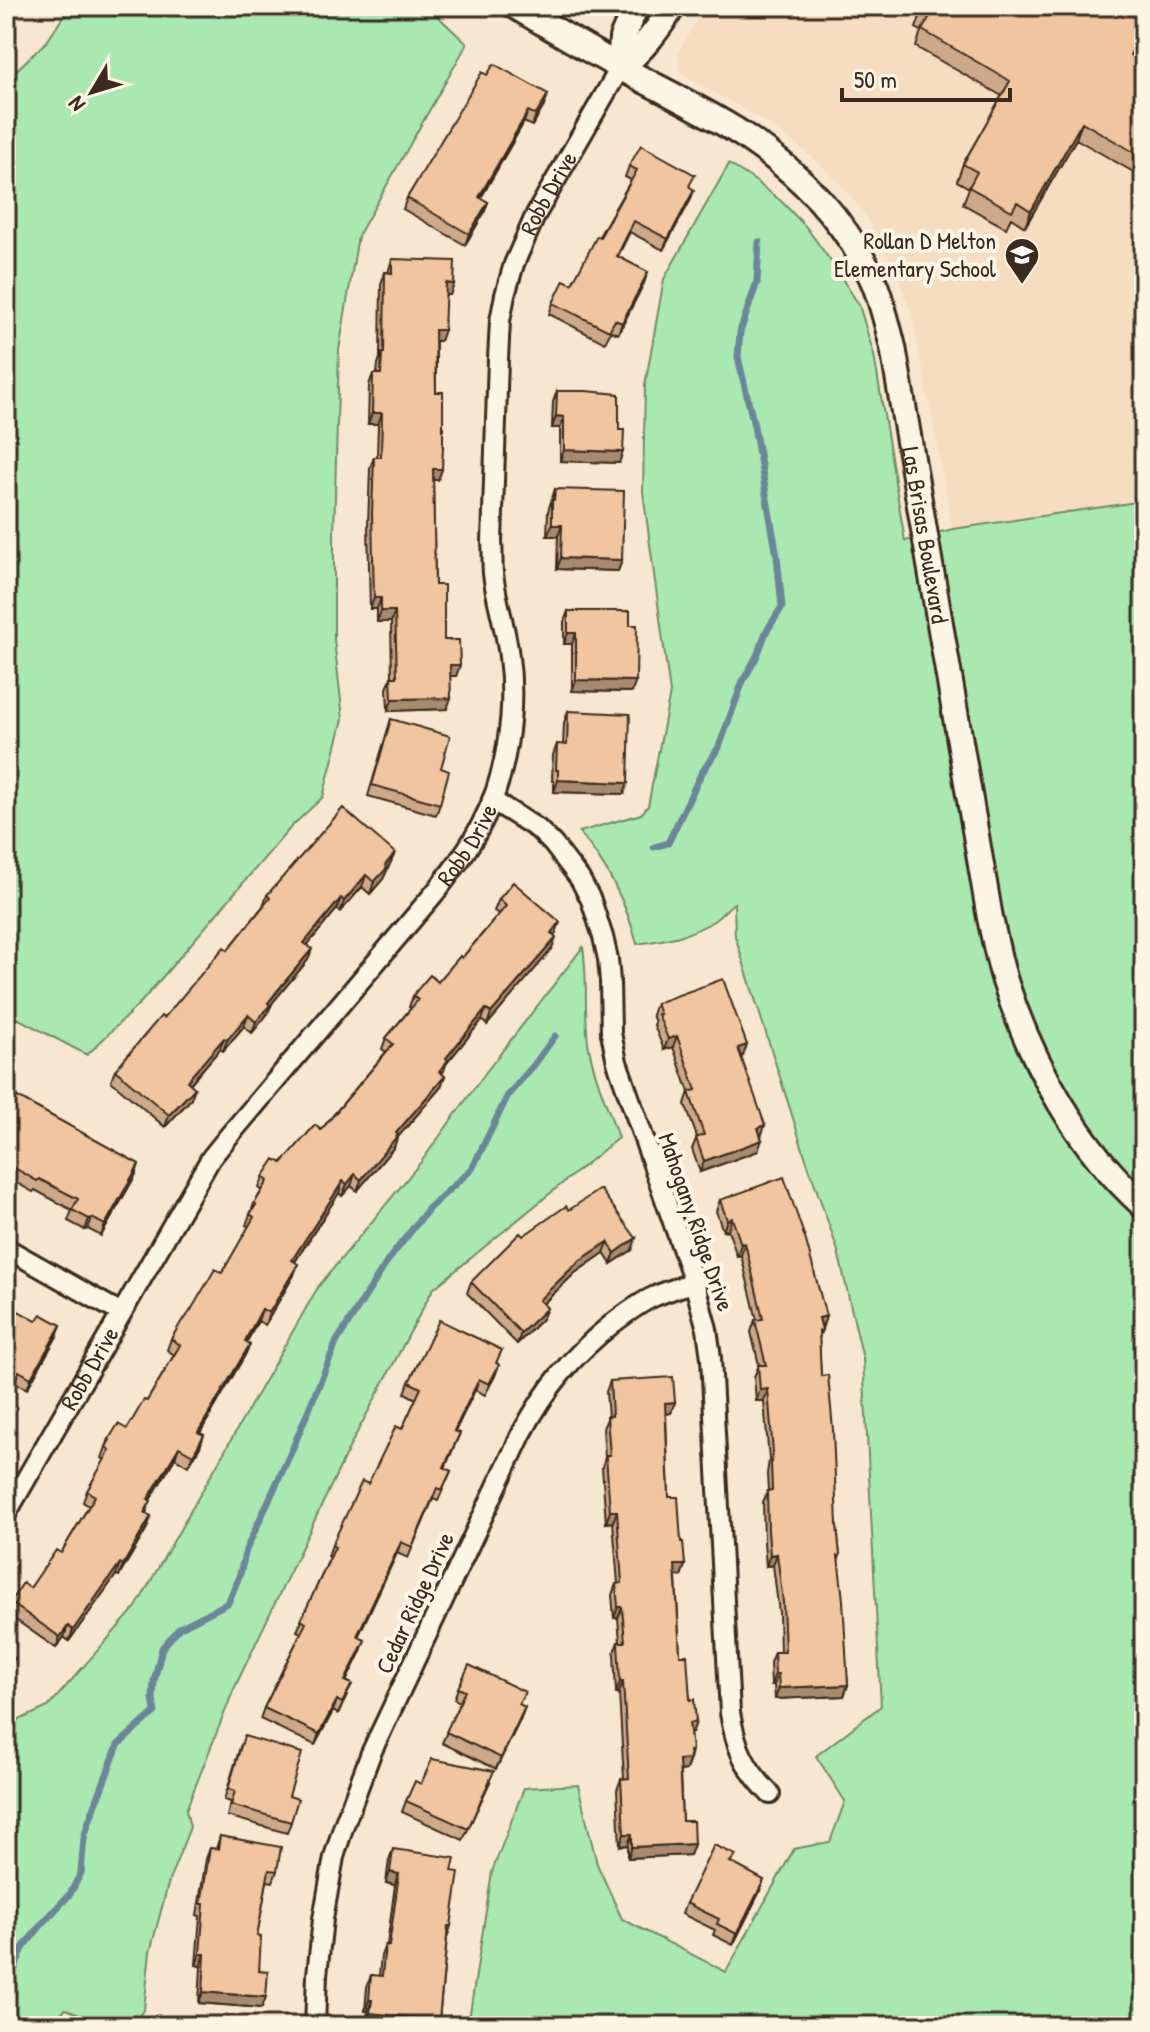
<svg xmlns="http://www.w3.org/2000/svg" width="1150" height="2032" font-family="'Patrick Hand',sans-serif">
<rect width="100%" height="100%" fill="#f8e7d0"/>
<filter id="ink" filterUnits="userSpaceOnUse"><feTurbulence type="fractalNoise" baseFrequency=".0125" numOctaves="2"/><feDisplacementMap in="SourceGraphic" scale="16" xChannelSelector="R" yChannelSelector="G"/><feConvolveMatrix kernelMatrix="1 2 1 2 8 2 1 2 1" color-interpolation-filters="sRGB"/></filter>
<g filter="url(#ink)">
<path fill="#f6ddc1" d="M705,6H1144V501L953,529L911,311L891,261L866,216L842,186L810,155L765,122L684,76L678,68L679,51Z"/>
<path fill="#a9e9b1" stroke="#728a68" stroke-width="2" d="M70,6H427L467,44L358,236L339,350L334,532V639L343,719L323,797L291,827L142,1001L87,1055L15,1017L6,1024V80L48,40Z
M729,164L754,180L781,201L806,227L830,260L859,305L874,355L905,541L953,529L1144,501V2026H468L492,1872L524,1788L578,1785L597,1864L622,1919L726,1972L794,1849L830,1842L845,1801L816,1756L881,1706L863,1359L838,1251L806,1159L735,936L734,903C728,907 722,915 715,920C691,936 665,940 637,944C626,902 606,864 579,832L641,814L648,806L670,693L643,492L645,385L664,279Z
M583,947C588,978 584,1010 588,1042C593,1075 608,1106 618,1138L433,1289L351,1444L234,1689L186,1810L190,1827L169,1881L150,1952L144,2009L132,2026H110L66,2009L45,2026H6V1726L48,1707L136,1607L318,1287L421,1162L486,1072Z"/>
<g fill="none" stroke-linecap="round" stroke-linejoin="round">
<path stroke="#6c8699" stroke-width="7" d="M654,847L668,843L701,774L719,747L743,681L757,656L766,632L782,607L777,556L754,426L738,357L740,332L757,282L759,242
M6,1981L15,1968L23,1948L42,1924L70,1894L81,1873L84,1838L88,1824L118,1745L155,1712L153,1699L154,1681L162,1648L179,1628L228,1603L240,1574L246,1550L292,1450L337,1341L389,1259L429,1208L472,1169L508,1095L534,1065L555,1036"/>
<defs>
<g id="street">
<path d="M492,800L538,829L553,844L580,879L591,900L603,937L608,959L610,981L611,1033L617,1062L694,1282L707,1329L711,1358L730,1713C736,1749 745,1768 770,1794"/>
<path d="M6,1248L121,1313"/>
<path id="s1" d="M6,1514L211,1158L228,1137L438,889C454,868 470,847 482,823C507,776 516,709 509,657C506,628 496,601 493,573C492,563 493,552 492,542L498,359L500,321L505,295L514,264L536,214L620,68"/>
<path d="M315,2026L317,1975L323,1919L334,1857L344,1825L371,1753L522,1433C546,1388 572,1356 612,1324C625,1314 638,1304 653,1297C666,1291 681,1287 694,1282"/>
</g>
<g id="secondary">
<path id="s2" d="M515,6C555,30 595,54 636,76C672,95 709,113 743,135C797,171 844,218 872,278C882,300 887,324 893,347L990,918C995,940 999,963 1006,984C1033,1066 1079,1148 1144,1206"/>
<path d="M620,68C643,49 657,31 673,6"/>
<path d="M620,68L622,38L636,6"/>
</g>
</defs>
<use href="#street" stroke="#3b2a1e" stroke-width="24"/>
<use href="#secondary" stroke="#3b2a1e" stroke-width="30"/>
<use href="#street" stroke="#fcf5e5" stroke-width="18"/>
<use href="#secondary" stroke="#fcf5e5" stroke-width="24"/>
</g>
<path fill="#cea989" stroke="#3b2a1e" stroke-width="2" d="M1050,9L1144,63V178L1076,139L1025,227L1011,218L1006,228L963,204L969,188L957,181L963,164L1002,96L916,47L921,31L916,28L922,11Z
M487,75L548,94L544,106L532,126L524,122L481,198L488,202L484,213L465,245L403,209L407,198Z
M629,166L694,190L690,201L663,250L630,232L618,256L644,283L618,334L611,331L605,343L549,314L553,303L572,284L631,180L625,177Z
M392,259L454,284L450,295H445L440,341H436V392L442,469L438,480H433L435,585L444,640L460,665L456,676H450L447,709L388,711L387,689L391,677H392L391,622H377V609H370L368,525L370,468L374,457H377L378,424H368L369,385L373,374H377L378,364L380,358L381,284L385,272L388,273Z
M557,391L619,463L560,461V428H552L553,402Z
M555,489L622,560L618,571L557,569L558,536H547L548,511Z
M568,611L632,692L572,691V644H564V622Z
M568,711L624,794L554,792V781H552L553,755L557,744L563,745L564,723Z
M391,719L441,768L440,804L436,815L368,796Z
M395,853L383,879L370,894L362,887L340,912L337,909L307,945L308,960L273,1002L266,1016L252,1033L244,1026L223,1051L220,1049L190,1084L191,1099L165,1127L111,1081L115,1070L228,950L263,906L267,895Z
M499,899L560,922L554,936L552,949L487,1025L482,1020L446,1064L442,1073L441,1087L397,1138L394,1147L357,1191L351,1186L342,1196L339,1193L295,1262L294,1275L265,1325L258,1321L246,1342L250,1344L245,1355L200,1433V1447L188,1466L175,1458L150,1500L146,1514L151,1516L147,1528L119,1576L116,1575L69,1641L64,1637L56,1648L6,1613L10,1602L30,1588L61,1553L89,1506L83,1502L87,1491L105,1460L102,1458L109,1439L127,1429L147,1401L174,1355L167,1350L171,1339L184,1320L222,1273L249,1227L246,1225L254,1204L262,1190L259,1188L263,1177L321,1130L386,1052L382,1049L386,1038L411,1008L409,1007L413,996L438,982L462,958L499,914L494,911Z
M656,1003L743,1056L741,1057L761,1137L758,1151L700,1172L692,1149L697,1137L685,1104L689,1092L673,1047L664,1050L654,1025L655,1022L652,1015Z
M6,1103L139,1164L135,1176L101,1236L88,1229L85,1230L68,1221L72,1210L35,1190L33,1192L6,1177Z
M720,1200L826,1316L819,1339L821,1376L840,1556L838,1561L848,1685L844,1696L775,1699L774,1685H771L770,1663L774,1652H780L779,1613L773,1565L766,1566L764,1542L763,1502L768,1491L767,1474L769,1460L764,1401H756L754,1377L759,1365L751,1332L755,1320H757L741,1255L737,1256L728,1230L723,1231L716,1211Z
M569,1210L632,1250L611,1264L604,1253L575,1273L543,1304L547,1308L542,1319L517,1344L467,1293L471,1282L523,1236Z
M6,1304L36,1321L61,1325L57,1336L27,1389L15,1383L12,1389L6,1386Z
M497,1363L499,1365L495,1376L485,1395L475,1390L455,1431L460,1433L445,1468L451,1471L438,1501L433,1499L408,1558L397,1553L358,1637L361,1651L346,1681L352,1684L338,1714L333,1711L315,1745L260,1719L264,1708L301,1633L297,1631L330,1557L328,1556L332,1545L402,1429L416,1399L405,1393L409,1382Z
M610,1381L675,1402L671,1413L666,1414L669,1497L681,1542L685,1565L681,1576H676L680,1655L696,1722L692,1733H690L692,1750L690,1759L686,1770L680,1771L682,1821L694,1844L690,1855L628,1858V1845L620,1846L617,1790L621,1779H624L619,1693H616L614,1653L618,1642H620L618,1618H614L612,1595L616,1584H618L613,1522L606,1523L602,1467L605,1457L603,1428L608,1417L606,1392Z
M458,1688L520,1704L521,1718L496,1769L442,1743L460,1702L454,1699Z
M240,1747L289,1796L291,1822L287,1833L227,1816L231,1802L224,1800Z
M490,1782L463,1840L402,1812L406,1801L421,1784Z
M220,1836L277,1871L273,1882L267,1881L257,1936L262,2008L199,2003L201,1966L196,1965L200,1916L197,1915L206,1859L210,1848L216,1849Z
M393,1849L452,1871L451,1926L447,1938L439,2020L436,2026H385L366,2024L368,2011H365L367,1987L371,1975L379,1976L381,1956L385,1945H387L395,1885L386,1883L389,1860Z
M733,1864L760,1891L733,1945L713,1935L715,1930L682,1914L686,1903Z"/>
<path fill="#a88a6f" stroke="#3b2a1e" stroke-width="2" d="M1144,31V37L1124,71L1130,55Z
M548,94L544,106L532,126L536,115Z
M528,111L524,122L475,208L479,197Z
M1082,122L1076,139L1025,227L1031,211Z
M694,190L690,201L663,250L668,239Z
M488,202L484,213L465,245L469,234Z
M648,272L644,283L618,334L622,323Z
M446,283L454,284L450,295H442Z
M435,330H444L440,341H431Z
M372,413H382L378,424H368Z
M556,416L564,417L560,428H552Z
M564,450L623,452L619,463L560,461Z
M433,469H442L438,480H429Z
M552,525H562L558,536H547Z
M561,558L622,560L618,571L557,569Z
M374,598H381L377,609H370Z
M381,611H395L391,622H377Z
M568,633H576L572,644H564Z
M450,665H460L456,676H446Z
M576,680L636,681L632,692L572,691Z
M451,698L447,709L388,711L392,699Z
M558,780L628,783L624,794L554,792Z
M395,853L383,879L370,894L374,882L385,865Z
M366,875L362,887L340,912L344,901Z
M341,898L337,909L300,954L304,943Z
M560,922L556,933L547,944L551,933Z
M556,938L552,949L487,1025L491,1013Z
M312,949L308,960L273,1002L266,1016L252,1033L256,1022L268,1003Z
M486,1009L482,1020L446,1064L444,1071L435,1082L446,1058Z
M248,1015L244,1026L223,1051L227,1040Z
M677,1036L673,1047L664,1050L668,1039Z
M224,1038L220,1049L183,1092L187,1081Z
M747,1045L743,1056L734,1059L738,1048Z
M445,1076L441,1087L397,1138L394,1147L357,1191L361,1180L396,1133Z
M195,1088L191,1099L165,1127L169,1115Z
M765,1125L761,1137L758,1128Z
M762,1140L758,1151L700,1172L704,1161Z
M139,1164L135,1176L101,1236L105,1225Z
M355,1174L351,1186L342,1196L347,1184Z
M343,1181L339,1193L288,1272L292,1260Z
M92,1218L88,1229L85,1230L89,1219Z
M732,1218L728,1230L723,1231L727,1220Z
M636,1238L632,1250L611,1264L615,1253Z
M608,1242L604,1253L575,1273L535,1311L539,1300L579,1261Z
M745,1243L741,1255L737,1256L741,1244Z
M298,1264L294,1275L265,1325L269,1313Z
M547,1308L542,1319L517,1344L521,1333Z
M262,1309L258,1321L241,1353L245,1341Z
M826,1316L822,1328L819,1318Z
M61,1325L57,1336L27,1389L31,1378Z
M250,1344L245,1355L194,1443L198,1432Z
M479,1379L475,1390L450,1442L454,1431Z
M768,1389L764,1401H756L760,1390Z
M675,1402L671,1413L661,1414L665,1403Z
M204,1435L200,1447L188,1466L193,1455Z
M179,1447L175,1458L144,1510L148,1499Z
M610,1511H617L613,1522L606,1523Z
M151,1516L147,1528L119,1576L123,1565Z
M401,1542L397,1553L353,1647L357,1636Z
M777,1554L773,1565L766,1566L770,1555Z
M120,1563L116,1575L69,1641L73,1630Z
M675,1565H685L681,1576H671Z
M618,1607H622L618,1618H614Z
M68,1626L64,1637L56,1648L60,1637Z
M365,1640L361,1651L341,1692L345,1681Z
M14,1659L10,1671L6,1673V1664Z
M775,1674H778L774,1685H771Z
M620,1682H623L619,1693H616Z
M848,1685L844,1696L775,1699L779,1688Z
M337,1700L333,1711L315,1745L319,1734Z
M525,1707L521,1718L496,1769L501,1758Z
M696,1722L692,1733L685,1734L689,1723Z
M692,1750L686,1770L675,1771L679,1760L689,1751Z
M624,1834H632L628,1845L620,1846Z
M694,1844L690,1855L628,1858L632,1847Z
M390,1872L399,1874L395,1885L386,1883Z
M764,1880L760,1891L733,1945L737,1934Z
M200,1954H205L201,1966L196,1965Z
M203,1992L266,1997L262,2008L199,2003Z
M369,2000H372L368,2011H365Z
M370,2013L439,2020L436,2026H385L366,2024Z"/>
<path fill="#f0c59f" stroke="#3b2a1e" stroke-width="2" d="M925,6H1046L1050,9L1052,6H1144V31L1130,55L1144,63V158L1082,122L1031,211L1017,202L1012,211L969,187L977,172L963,164L1010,81L922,30L930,16L922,11Z
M494,64L548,94L536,115L528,111L479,197L488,202L469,234L407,198L482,72L487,75Z
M641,145L695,175L689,186L694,190L668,239L634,221L617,256L648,272L622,323L615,320L609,331L553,303L564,280L572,284L597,236L600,237L637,170L629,166Z
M392,259L455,261L454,284L446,283L444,330H435L436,392H443V447L442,469H433L435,585H444V640H459L460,665H450L451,698L392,699L391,677H397L395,611H381V598H374L372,514L374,457H381L382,413H372L373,374H381L382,353H384L385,272L392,273Z
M557,391H586L619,394V430H624L623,452L564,450V417L556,416Z
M555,489L624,491L622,560L561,558L562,525H552V500H554Z
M568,611H630V625H637L636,681L576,680V633H568Z
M568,711L630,714L628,783L558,780V770H556L557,744L567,745Z
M391,719L450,736L441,768L449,771L440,804L372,785Z
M343,808L395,853L385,865L387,868L374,882L366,875L344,901L341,898L304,943L312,949L277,991L268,1003L270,1005L256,1022L248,1015L227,1040L224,1038L187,1081L195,1088L169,1115L115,1070L161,1016L164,1018L224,947L228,950L270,898L267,895Z
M513,882L560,922L551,933L556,938L491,1013L486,1009L446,1058L448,1060L439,1071L445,1076L396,1133L398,1135L361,1180L355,1174L347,1184L343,1181L292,1260L298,1264L269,1313L262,1309L245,1341L250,1344L198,1432L204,1435L193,1455L179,1447L148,1499L151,1501L144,1513L151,1516L123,1565L120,1563L73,1630L68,1626L60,1637L10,1602L23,1583L30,1588L56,1550L61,1553L95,1496L87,1491L110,1450L106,1447L110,1440L109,1439L118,1424L127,1429L144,1400L147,1401L180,1345L171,1339L183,1319L184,1320L191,1310L215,1269L222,1273L254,1217L250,1214L256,1205L254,1204L268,1181L263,1177L275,1159L282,1163L315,1125L321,1130L393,1044L386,1038L418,1000L413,996L418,989L430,975L438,982L460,956L462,958L506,906L499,899Z
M723,979L747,1045L738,1048L765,1125L758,1128L762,1140L704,1161L696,1138L704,1135L689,1092L696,1090L677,1036L668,1039L658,1014H660L656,1003Z
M12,1094L139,1164L105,1225L92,1218L89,1219L72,1210L78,1199L39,1179L37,1181L6,1163V1103Z
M784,1177L806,1241L826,1316L819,1318L822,1330L819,1331L821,1376L828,1375L833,1430L837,1525L840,1556H838L843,1600L848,1685L779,1688L778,1674H775L774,1652H785L783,1602L777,1554L770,1555L768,1531L767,1491L772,1490L771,1463L772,1453H773L768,1389L760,1390L758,1365H766L755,1320L763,1319L745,1243L741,1244L732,1218L727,1220L720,1200Z
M600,1189L636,1238L615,1253L608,1242L579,1261L539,1300L547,1308L521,1333L471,1282L520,1233L523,1236L566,1206L569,1210Z
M6,1304L36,1321L41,1314L61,1325L31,1378L19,1371L16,1378L6,1372Z
M439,1320L502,1350L496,1363L499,1365L489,1384L479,1379L454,1431L460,1433L444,1467L451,1471L442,1490L437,1488L412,1547L401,1542L357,1636L365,1640L345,1681L352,1684L342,1703L337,1700L319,1734L264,1708L306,1623L301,1620L335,1547L332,1545L362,1481L368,1484L396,1426L402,1429L421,1388L409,1382Z
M673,1377L675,1402L665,1403L669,1497H678L681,1542H683L685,1565H675L680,1655H687L690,1700L694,1699L696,1722L689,1723L692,1750L689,1751L690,1759L679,1760L682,1821H693L694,1844L632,1847V1834H624L621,1779L629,1778L623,1682H620L618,1642H625L622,1607H618L616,1584L622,1583L617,1511H610L606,1455H610L607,1417L612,1416L610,1381Z
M6,1645L14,1659L6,1664Z
M469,1665L525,1692L519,1704L525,1707L501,1758L446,1732L465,1691L458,1688Z
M244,1736L302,1753L289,1796L298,1799L291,1822L231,1805L235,1791L228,1789Z
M432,1759L494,1771L468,1829L406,1801L415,1781L421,1784Z
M220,1836L281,1847L277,1871L269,1870L257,1936L261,1937L259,1971L268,1972L266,1997L203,1992L205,1954H200L204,1904H201L210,1848L218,1849Z
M714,1845L736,1855L730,1862L764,1880L737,1934L717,1924L719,1919L686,1903Z
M393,1849L455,1858L452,1871L459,1872L451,1926H448L439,2020L370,2013L372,2000H369L371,1975L382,1976L385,1945L389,1946L399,1874L390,1872Z"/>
</g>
<defs>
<symbol id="school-pin" viewBox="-11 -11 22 30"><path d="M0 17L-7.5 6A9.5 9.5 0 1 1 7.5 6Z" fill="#3b2a1e" stroke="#fcf5e5"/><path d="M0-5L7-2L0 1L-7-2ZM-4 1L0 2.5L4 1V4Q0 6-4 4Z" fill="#fff"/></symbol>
</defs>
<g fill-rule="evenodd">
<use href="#school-pin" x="1002" y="235" width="40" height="54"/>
</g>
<g text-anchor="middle" stroke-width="8" stroke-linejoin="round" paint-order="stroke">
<g font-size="24" fill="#3b2a1e" stroke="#fcf5e5">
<text dy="8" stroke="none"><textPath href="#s1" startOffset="1488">Robb Drive</textPath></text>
<text dy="8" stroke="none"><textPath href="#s2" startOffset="720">Las Brisas Boulevard</textPath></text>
<text dy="8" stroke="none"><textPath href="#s1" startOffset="816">Robb Drive</textPath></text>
<text transform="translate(696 1222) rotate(71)" y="8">Mahogany Ridge Drive</text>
<text dy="8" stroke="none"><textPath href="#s1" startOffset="168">Robb Drive</textPath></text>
<text transform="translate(415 1603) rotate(-65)" y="8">Cedar Ridge Drive</text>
</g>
<g font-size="24" fill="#3b2a1e" stroke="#fcf5e5" text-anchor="end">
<text x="996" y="249">Rollan D Melton<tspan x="996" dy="28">Elementary School</tspan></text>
</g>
</g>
<rect width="1150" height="2032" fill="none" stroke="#fcf5e5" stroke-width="32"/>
<rect x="16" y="16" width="1118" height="2000" fill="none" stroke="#3b2a1e" stroke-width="3" filter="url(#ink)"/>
<g transform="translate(92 92) rotate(232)" stroke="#fcf5e5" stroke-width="6" paint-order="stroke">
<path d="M0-6L14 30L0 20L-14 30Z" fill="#3b2a1e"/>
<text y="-12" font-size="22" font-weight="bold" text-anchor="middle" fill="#3b2a1e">N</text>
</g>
<path d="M842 88v12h168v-12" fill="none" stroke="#3b2a1e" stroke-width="4"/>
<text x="854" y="88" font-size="24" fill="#3b2a1e" stroke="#fcf5e5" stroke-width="6" paint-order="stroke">50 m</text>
</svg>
